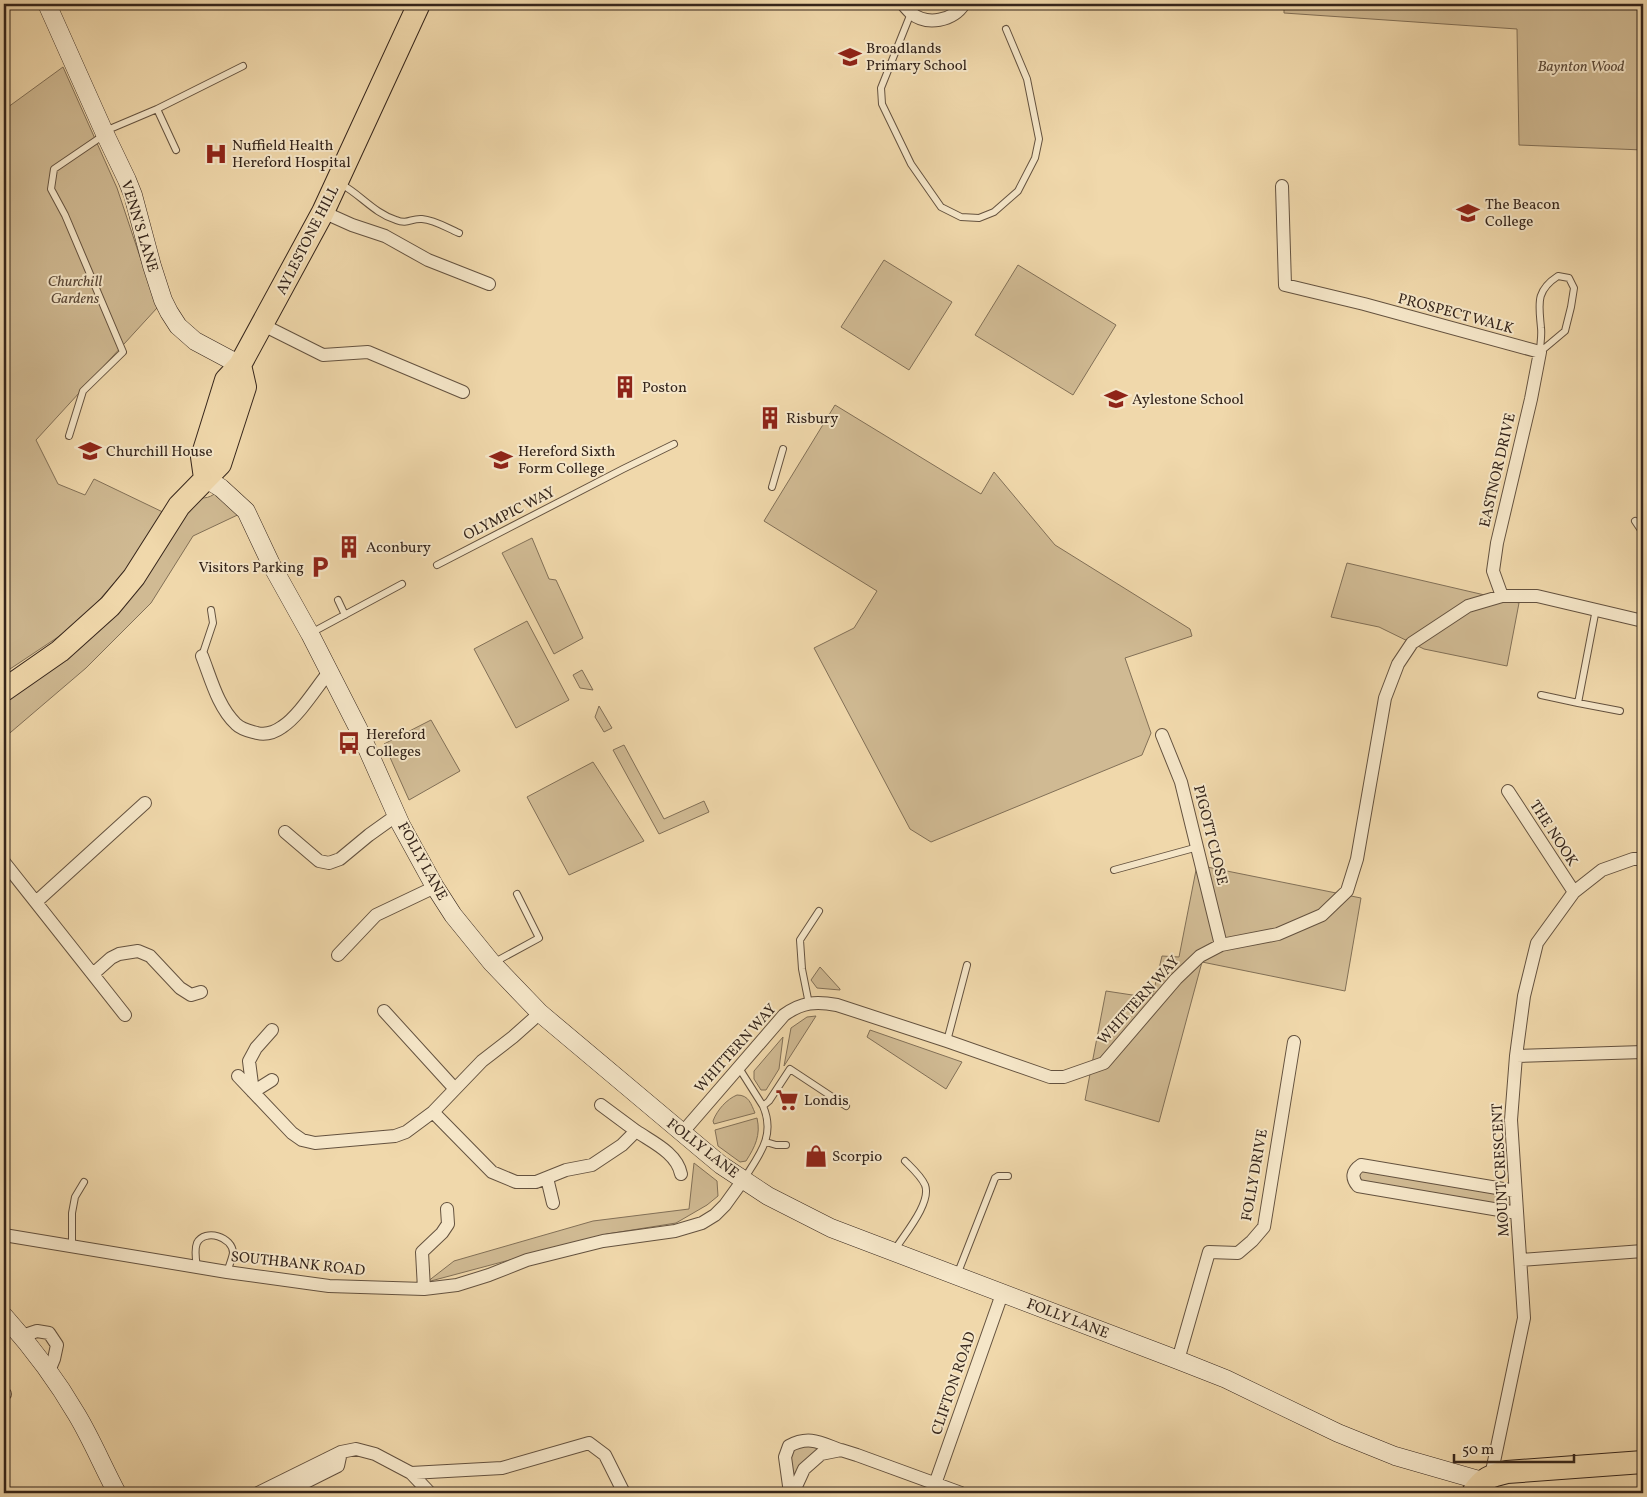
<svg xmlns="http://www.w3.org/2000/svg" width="1647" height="1497" font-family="Vollkorn,serif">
<rect width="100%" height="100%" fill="#f0d8ab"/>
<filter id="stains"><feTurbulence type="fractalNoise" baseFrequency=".004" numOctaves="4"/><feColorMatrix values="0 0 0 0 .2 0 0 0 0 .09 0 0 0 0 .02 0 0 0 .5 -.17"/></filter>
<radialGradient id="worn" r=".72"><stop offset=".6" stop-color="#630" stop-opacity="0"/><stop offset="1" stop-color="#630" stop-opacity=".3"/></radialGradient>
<path fill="#d0ba93" stroke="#827057" d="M1284,4H1643V150L1519,145L1517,29L1284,13Z
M63,67L117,188L157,308L36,440L58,484L85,495L94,479L169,515L160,531L79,623L4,673V110Z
M884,260L952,302L909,370L841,327Z
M1018,265L1116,325L1073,395L975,335Z
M835,405L981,494L994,472L1055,545L1190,629L1192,636L1125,658L1151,733L1142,755L931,842L910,829L814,648L854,628L877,591L764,521Z
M221,488L246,511L193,536L151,603L86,668L4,738V690L60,651L197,497C208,500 214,495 221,488Z
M532,538L549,579L556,580L583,638L554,654L502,553Z
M1347,563L1519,603L1507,666L1424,649L1379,627L1331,617Z
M527,621L569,700L516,728L474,649Z
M582,670L593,690L580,688L573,675Z
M599,706L612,728L604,732L595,717Z
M431,720L460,771L409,800L384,744Z
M624,745L664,819L704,801L709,812L659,834L613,750Z
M593,762L644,841L569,875L527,797Z
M1197,865L1361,898L1345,991L1202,962L1159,1122L1085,1100L1106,991L1152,998L1162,956L1179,957Z
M820,967L840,989V990L817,988L811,980Z
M807,1017L816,1016L784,1066L791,1028Z
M870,1030L962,1062L946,1089L867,1037Z
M783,1037L779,1069L766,1090H761L754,1079V1071Z
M737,1095C749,1095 751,1104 755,1113L714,1124L713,1121C717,1110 727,1099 737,1095Z
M757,1118C761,1135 755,1147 746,1161L740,1162L718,1146L715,1130Z
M694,1163L717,1181L718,1196L707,1205L676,1223L607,1234L427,1282L454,1261L593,1221L689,1209Z
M1356,1169L1515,1191L1517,1213L1358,1186Z
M821,1443V1454L793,1493L789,1446Z"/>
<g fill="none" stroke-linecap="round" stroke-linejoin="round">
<defs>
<path id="lane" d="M911,13L881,88L882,104L911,164L941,207L961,217L979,218L994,212L1018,191L1035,158L1039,139L1027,79L1006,29
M157,109L243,66
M105,131L157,109L176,150
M341,184C361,195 374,213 396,220C408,225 411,218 422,219C435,220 447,228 459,233
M1558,276L1569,278L1574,288L1571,307L1565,331L1540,352C1540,344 1542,336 1541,328C1539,304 1535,291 1558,276Z
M69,436L83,391L123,352L65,215L51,189L54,169L104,135
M772,487L783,449
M1635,521L1643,533
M437,565L623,469L674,444
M338,600L345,615
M311,633L402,584
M202,656L213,623L211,610
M1541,695L1578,703L1596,609
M1578,703L1620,711
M1114,870L1198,847
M493,963L539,938L517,894
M809,1004L802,969L800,940L819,911
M947,1041L967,965
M739,1068L763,1106C776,1136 759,1155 744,1179
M763,1106L769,1101L790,1069L846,1106
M766,1142L776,1145H786
M72,1247V1213L75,1197L84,1182
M894,1251C903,1236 932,1203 925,1185C921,1176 912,1168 905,1161
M197,1267C196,1260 194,1250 197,1243C205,1228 233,1237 233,1253C232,1259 229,1266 227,1272
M957,1275L995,1178L998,1176H1008"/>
<path id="street" d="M903,4C905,7 908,10 911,13C927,26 953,21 964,4
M1282,186L1285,285L1364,304L1540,352L1531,399L1497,543L1493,571L1502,596
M323,212L352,225L385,236L428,260L489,284
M263,325L323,355L368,352L463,392
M202,656C211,679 218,707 236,724C242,730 250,731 257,733C266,735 275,732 282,727C299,716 316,688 329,672
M1162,735L1181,782L1221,945
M1508,791L1574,892
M285,832L319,861L329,863L340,859L369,835L397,815
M4,862L125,1015
M36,902L145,803
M338,955L376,915L435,887
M93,974L111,958L119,954L138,951L150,956L180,988L191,995L201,992
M384,1011L455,1089
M272,1030L256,1048L249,1061L253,1092L272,1080
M1516,1056L1643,1052
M238,1076L292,1133L302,1140L315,1143L395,1136L406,1132L433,1112L482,1061L513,1037L540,1013
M433,1112L492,1172L516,1182H536L566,1170L592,1165L622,1145L636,1131L601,1105
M636,1131C652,1142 677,1153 681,1174
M682,1133L784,1015C802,1002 816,1001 837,1005L947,1041L1050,1077H1064L1104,1063L1176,979L1200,956L1221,945L1278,934L1322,915L1347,891L1357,859L1385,698L1398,664L1412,643L1468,606L1502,596H1537L1643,621
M547,1178L553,1203
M1515,1191L1361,1165C1352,1171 1351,1178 1358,1186L1517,1213
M4,1235L227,1272L329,1286L424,1289L457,1285L489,1275L527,1260L603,1241L675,1231L702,1223L715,1215L725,1205L743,1180
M1521,1260L1643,1251
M424,1289L422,1252L442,1233L448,1224L447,1209
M22,1336L37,1331L49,1333L57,1345L54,1359L49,1371
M1178,1360L1209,1252L1238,1253L1252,1241L1264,1227L1294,1042
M4,1395L5,1394
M411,1473L502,1468L589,1443L605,1455L624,1493
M1491,1476L1524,1318L1511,1120L1516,1056L1524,996L1537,943L1574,892L1602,870L1633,859H1643
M935,1484L1002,1294
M258,1493L341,1452L356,1449L375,1454L411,1473L430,1493
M284,1493L338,1466L341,1452
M790,1493L785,1457L789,1446C809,1435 821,1443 840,1450
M793,1493L804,1469L821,1454L841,1450L857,1455L961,1493"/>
<path id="secondary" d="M47,4L105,134L127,180L133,195L152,266L163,300L169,312L178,326L195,341L240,365
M205,478L221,488L246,511L271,564L310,634L358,728L401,825L435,887L453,915L492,963L540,1013L703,1150L721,1165L768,1196L831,1228L1178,1360L1226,1379L1338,1433L1395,1456L1482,1481
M4,1316C31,1346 56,1379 77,1415C92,1440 103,1467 117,1493"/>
<path id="highway" d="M205,478L202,457L217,409L226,380L240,365L323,212L419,4
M4,690L60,651L110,606L134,577L179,506L220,464L245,387L240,365
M1473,1493C1483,1478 1490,1476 1507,1472L1643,1462"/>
</defs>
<use href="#lane" stroke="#64523f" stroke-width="8"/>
<use href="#street" stroke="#64523f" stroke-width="14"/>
<use href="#secondary" stroke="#35251b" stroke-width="19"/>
<use href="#highway" stroke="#35251b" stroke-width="24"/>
<use href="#lane" stroke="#f5e6c8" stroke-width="6"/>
<use href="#street" stroke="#f5e6c8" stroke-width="12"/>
<use href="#secondary" stroke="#f5e6c8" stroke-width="18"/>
<use href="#highway" stroke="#f0d8ab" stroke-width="22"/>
</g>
<defs>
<symbol id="school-bare" viewBox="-9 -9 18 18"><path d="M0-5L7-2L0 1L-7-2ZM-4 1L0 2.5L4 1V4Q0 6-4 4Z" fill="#8f2418" stroke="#f5e6c8" stroke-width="2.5" paint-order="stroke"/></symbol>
<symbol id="hospital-bare" viewBox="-9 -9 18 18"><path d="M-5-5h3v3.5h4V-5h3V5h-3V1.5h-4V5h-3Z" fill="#8f2418" stroke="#f5e6c8" stroke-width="2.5" paint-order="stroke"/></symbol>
<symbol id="building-bare" viewBox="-9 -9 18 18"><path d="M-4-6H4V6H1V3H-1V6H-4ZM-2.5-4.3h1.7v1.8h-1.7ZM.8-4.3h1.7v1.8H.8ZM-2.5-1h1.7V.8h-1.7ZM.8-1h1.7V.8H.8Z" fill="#8f2418" stroke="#f5e6c8" stroke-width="2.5" paint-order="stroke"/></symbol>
<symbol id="university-bare" viewBox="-9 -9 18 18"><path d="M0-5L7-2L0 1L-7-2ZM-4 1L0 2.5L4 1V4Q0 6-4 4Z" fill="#8f2418" stroke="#f5e6c8" stroke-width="2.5" paint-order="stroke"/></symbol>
<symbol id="parking-bare" viewBox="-9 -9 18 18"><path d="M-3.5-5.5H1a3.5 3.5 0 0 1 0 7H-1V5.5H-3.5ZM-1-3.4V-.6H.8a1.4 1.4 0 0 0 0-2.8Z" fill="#8f2418" stroke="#f5e6c8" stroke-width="2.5" paint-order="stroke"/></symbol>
<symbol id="bus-bare" viewBox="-9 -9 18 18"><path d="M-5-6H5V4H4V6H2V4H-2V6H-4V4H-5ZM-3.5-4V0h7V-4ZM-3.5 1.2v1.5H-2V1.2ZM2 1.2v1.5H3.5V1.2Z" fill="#8f2418" stroke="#f5e6c8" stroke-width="2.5" paint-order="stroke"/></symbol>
<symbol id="supermarket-bare" viewBox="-9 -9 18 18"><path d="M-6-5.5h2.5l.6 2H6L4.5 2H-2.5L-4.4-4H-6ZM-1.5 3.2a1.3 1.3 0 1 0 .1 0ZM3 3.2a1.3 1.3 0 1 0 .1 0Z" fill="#8f2418" stroke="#f5e6c8" stroke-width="2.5" paint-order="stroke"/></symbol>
<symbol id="shop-bare" viewBox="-9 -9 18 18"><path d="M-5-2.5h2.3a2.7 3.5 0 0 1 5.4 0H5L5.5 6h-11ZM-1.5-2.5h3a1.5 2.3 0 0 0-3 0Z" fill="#8f2418" stroke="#f5e6c8" stroke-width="2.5" paint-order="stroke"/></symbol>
</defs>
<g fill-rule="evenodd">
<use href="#school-bare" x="834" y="41" width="32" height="32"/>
<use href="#hospital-bare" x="200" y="138" width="32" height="32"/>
<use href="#school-bare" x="1452" y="197" width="32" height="32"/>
<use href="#building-bare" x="609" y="371" width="32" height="32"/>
<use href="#school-bare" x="1100" y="383" width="32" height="32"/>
<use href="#building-bare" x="754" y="402" width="32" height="32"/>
<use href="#university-bare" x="74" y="435" width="32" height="32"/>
<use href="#university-bare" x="485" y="444" width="32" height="32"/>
<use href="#building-bare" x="333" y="531" width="32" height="32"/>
<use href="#parking-bare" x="304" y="551" width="32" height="32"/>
<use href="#bus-bare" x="333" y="727" width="32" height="32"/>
<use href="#supermarket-bare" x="771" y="1084" width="32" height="32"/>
<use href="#shop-bare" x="800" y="1140" width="32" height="32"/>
</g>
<g text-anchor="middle" stroke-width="4" stroke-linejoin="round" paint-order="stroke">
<g font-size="15" fill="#35251b" stroke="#f5e6c8" text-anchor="start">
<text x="866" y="53">Broadlands<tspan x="866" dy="17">Primary School</tspan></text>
<text x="232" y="150">Nuffield Health<tspan x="232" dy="17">Hereford Hospital</tspan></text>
<text x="1485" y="209">The Beacon<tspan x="1485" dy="17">College</tspan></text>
<text x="642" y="392">Poston</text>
<text x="1132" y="404">Aylestone School</text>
<text x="786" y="423">Risbury</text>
<text x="106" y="456">Churchill House</text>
<text x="518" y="456">Hereford Sixth<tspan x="518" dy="17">Form College</tspan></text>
<text x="366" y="552">Aconbury</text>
<text x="304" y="572" text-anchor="end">Visitors Parking</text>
<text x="366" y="739">Hereford<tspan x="366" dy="17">Colleges</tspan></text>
<text x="804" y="1105">Londis</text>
<text x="832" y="1161">Scorpio</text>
</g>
<g font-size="15" font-style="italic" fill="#5c4a39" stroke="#f5e6c8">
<text x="1581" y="71">Baynton Wood</text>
<text x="75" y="286">Churchill<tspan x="75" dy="17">Gardens</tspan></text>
</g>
<g font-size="15" fill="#35251b" stroke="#f5e6c8">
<text transform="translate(140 226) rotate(73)" y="5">VENN'S LANE</text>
<text transform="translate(307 240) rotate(-63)" y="5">AYLESTONE HILL</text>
<text transform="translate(1456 313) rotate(15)" y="5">PROSPECT WALK</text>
<text transform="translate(1497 470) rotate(-77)" y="5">EASTNOR DRIVE</text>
<text transform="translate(509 513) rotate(-27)" y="5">OLYMPIC WAY</text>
<text transform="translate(1554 833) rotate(57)" y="5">THE NOOK</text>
<text transform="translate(1211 835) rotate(76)" y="5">PIGOTT CLOSE</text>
<text transform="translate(423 861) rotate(61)" y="5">FOLLY LANE</text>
<text transform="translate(1138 1000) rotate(-48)" y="5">WHITTERN WAY</text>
<text transform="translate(735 1048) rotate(-48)" y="5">WHITTERN WAY</text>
<text transform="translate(703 1148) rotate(38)" y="5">FOLLY LANE</text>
<text transform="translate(1500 1170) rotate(-93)" y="5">MOUNT CRESCENT</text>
<text transform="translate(1254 1175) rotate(-80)" y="5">FOLLY DRIVE</text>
<text transform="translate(298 1263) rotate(6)" y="5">SOUTHBANK ROAD</text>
<text transform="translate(1068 1318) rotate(21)" y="5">FOLLY LANE</text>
<text transform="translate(953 1383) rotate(-71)" y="5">CLIFTON ROAD</text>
</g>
</g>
<rect width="1647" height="1497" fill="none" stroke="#f0d8ab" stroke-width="20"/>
<rect x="5" y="5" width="1637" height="1487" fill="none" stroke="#35251b" stroke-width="2.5"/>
<rect x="10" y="10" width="1627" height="1477" fill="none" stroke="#35251b"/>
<path d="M1454 1454v8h120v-8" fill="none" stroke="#35251b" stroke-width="2.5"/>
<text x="1462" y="1454" font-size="15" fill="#35251b" stroke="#f5e6c8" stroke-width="4" paint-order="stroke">50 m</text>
<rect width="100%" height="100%" filter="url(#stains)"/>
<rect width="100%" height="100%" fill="url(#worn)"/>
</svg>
